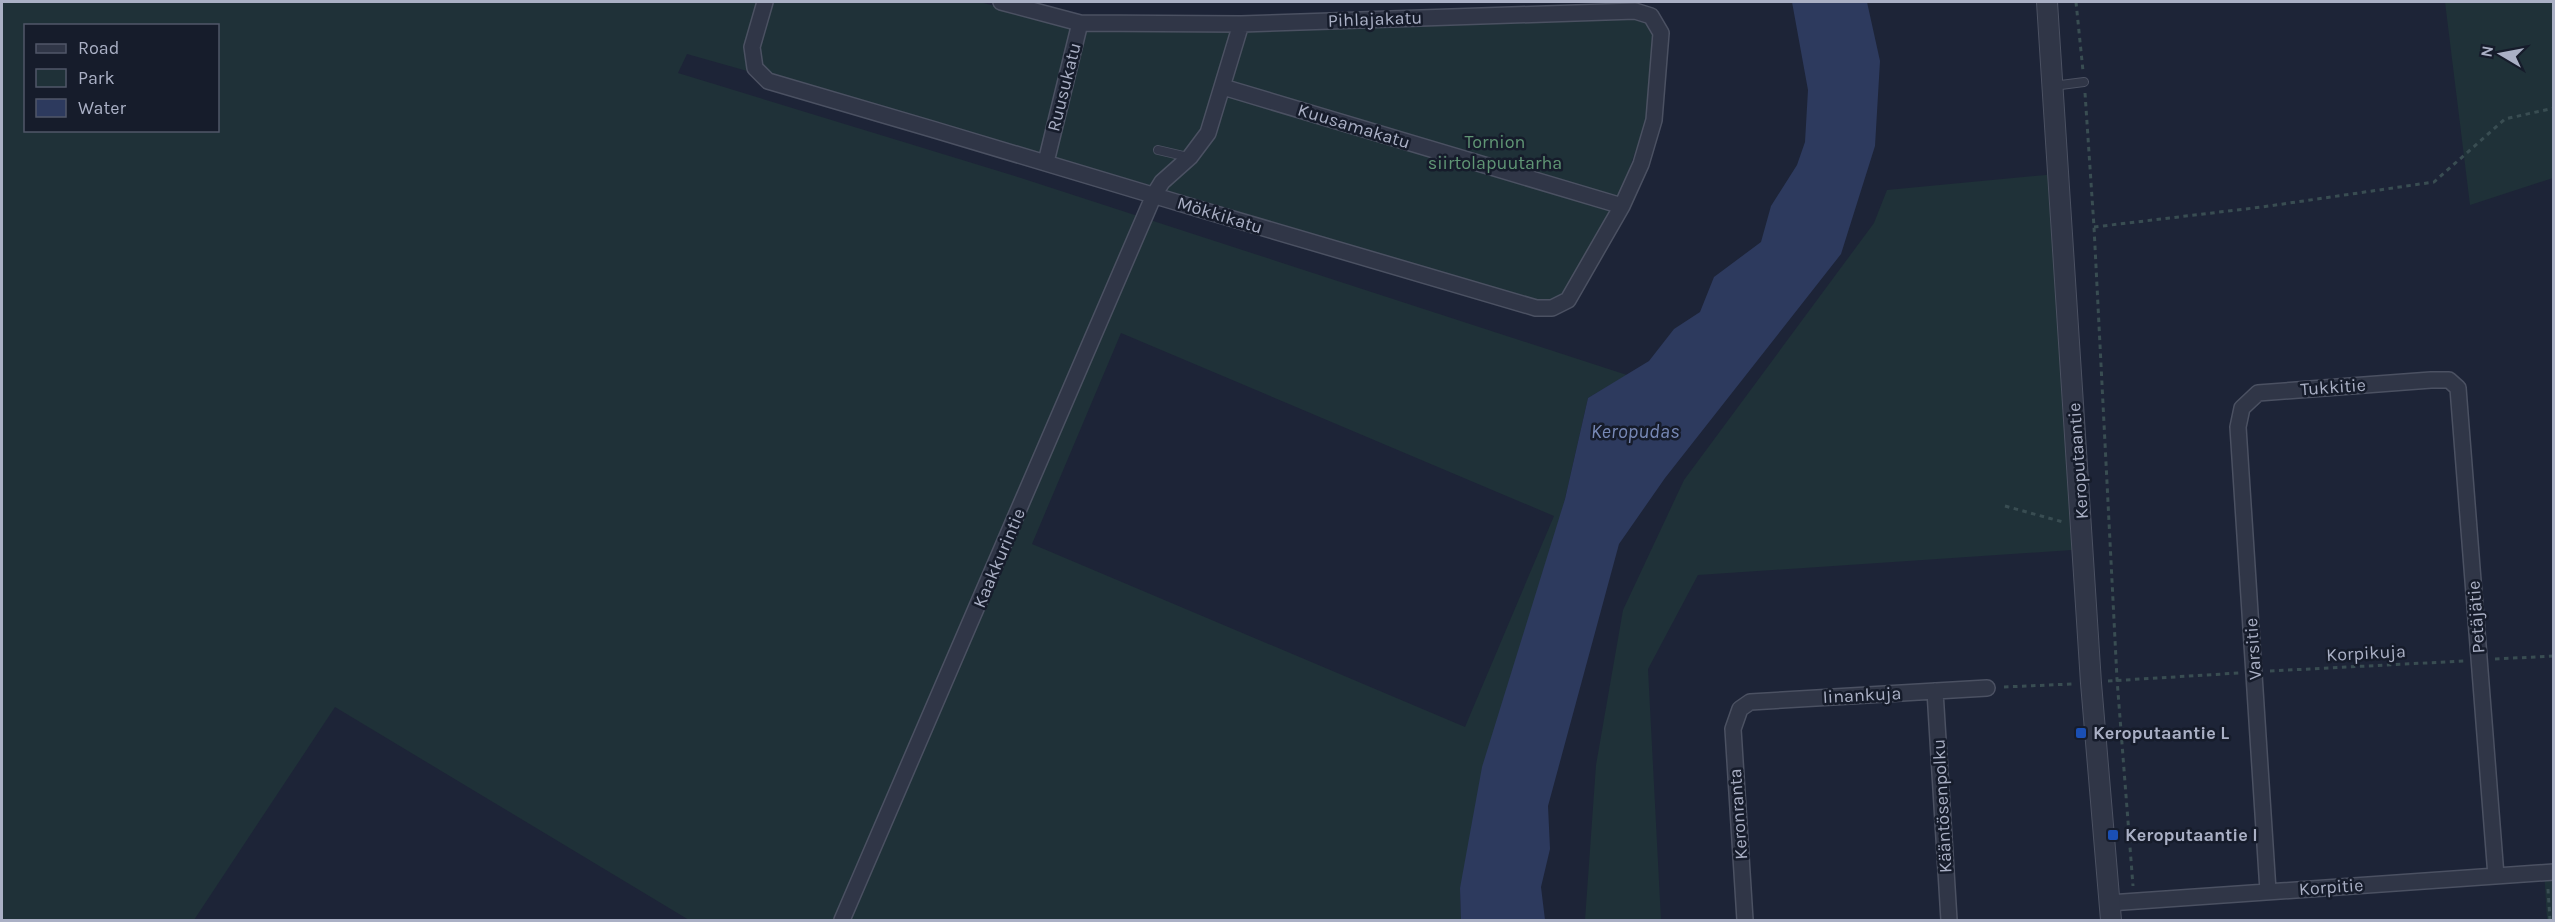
<svg xmlns="http://www.w3.org/2000/svg" width="2555" height="922" font-family="Karla,sans-serif">
<rect width="100%" height="100%" fill="#1d2437"/>
<path fill="#1f3138" fill-rule="evenodd" d="M2,2H980L1074,28L1634,16L1646,22L1654,37L1647,118L1620,195L1565,295L1551,302L1538,301L1149,185L687,54L678,73L1021,178L1627,375L1588,398L1565,499L1460,888L1461,920H689L335,707L194,920H2ZM26,26H218V130H26ZM1121,333L1554,516L1465,727L1032,544Z
M2445,2H2553V178L2470,205Z
M2056,174L2072,550L1698,575L1648,669L1661,920H1585L1596,765L1623,610L1684,480L1874,223L1887,190Z
M2544,868H2553V920H2547Z"/>
<path fill="#2d3a5e" d="M1792,2H1867L1880,61L1875,146L1841,254L1665,478L1619,544L1548,806L1550,849L1541,887L1545,920H1461L1460,888L1482,767L1565,499L1588,398L1649,361L1674,329L1700,312L1714,277L1761,242L1771,206L1797,165L1805,142L1808,90Z"/>
<g fill="none" stroke-linecap="round" stroke-linejoin="round">
<defs>
<path id="service" d="M2053,86L2084,82
M1158,150L1188,157"/>
<path id="minor" d="M765,2L752,47L755,68L768,81C912,123 1055,165 1199,209L1536,308H1552L1568,300L1622,206L1641,164L1654,120L1661,33L1651,16L1635,11L1241,24L1208,133L1190,157L1162,182L1154,195L842,920
M1001,2L1080,23L1046,162
M1080,23L1241,24
M1223,87L1622,206
M1935,691L1949,920
M2268,891L2238,427L2242,408L2258,393L2431,380H2449L2458,388L2496,876
M2109,903L2554,872
M1745,920L1733,729L1740,709L1750,702L1987,688"/>
<path id="tertiary" d="M2047,2L2091,683L2111,920"/>
</defs>
<use href="#service" stroke="#4b5162" stroke-width="10"/>
<use href="#minor" stroke="#4b5162" stroke-width="18"/>
<use href="#tertiary" stroke="#4b5162" stroke-width="22"/>
<path stroke="#394d52" stroke-width="3" stroke-dasharray="4.5 4.5" stroke-linecap="butt" d="M2076,2L2083,71
M2085,93L2094,227L2117,679L2133,886
M2094,227L2262,207L2434,182L2505,119L2554,108
M2005,506L2063,522
M2495,659L2554,656
M2270,671L2464,661
M2108,681L2239,673
M2004,687L2072,684
M2548,889L2550,920"/>
<use href="#service" stroke="#303647" stroke-width="8"/>
<use href="#minor" stroke="#303647" stroke-width="15"/>
<use href="#tertiary" stroke="#303647" stroke-width="20"/>
</g>
<g fill="#1a4fb4" stroke="#161c2b" stroke-width="2">
<rect x="2075" y="727" width="12" height="12" rx="3"/>
<rect x="2107" y="829" width="12" height="12" rx="3"/>
</g>
<g text-anchor="middle" stroke-width="5" stroke-linejoin="round" paint-order="stroke">
<g font-size="18" fill="#aab0c5" stroke="#161c2b">
<text transform="translate(1375 19) rotate(-2)" y="6">Pihlajakatu</text>
<text transform="translate(1064 87) rotate(-76)" y="6">Ruusukatu</text>
<text transform="translate(1354 126) rotate(17)" y="6">Kuusamakatu</text>
<text transform="translate(1220 215) rotate(17)" y="6">Mökkikatu</text>
<text transform="translate(2333 387) rotate(-4)" y="6">Tukkitie</text>
<text transform="translate(2078 461) rotate(-94)" y="6">Keroputaantie</text>
<text transform="translate(999 558) rotate(-67)" y="6">Kaakkurintie</text>
<text transform="translate(2476 617) rotate(-94)" y="6">Petäjätie</text>
<text transform="translate(2253 649) rotate(-94)" y="6">Varsitie</text>
<text transform="translate(2366 653) rotate(-3)" y="6">Korpikuja</text>
<text transform="translate(1862 695) rotate(-3)" y="6">Iinankuja</text>
<text transform="translate(1942 806) rotate(-93)" y="6">Kääntösenpolku</text>
<text transform="translate(1738 814) rotate(-94)" y="6">Keronranta</text>
<text transform="translate(2331 887) rotate(-4)" y="6">Korpitie</text>
</g>
<g font-size="18" fill="#609675" stroke="#161c2b">
<text x="1495" y="148">Tornion<tspan x="1495" dy="21">siirtolapuutarha</tspan></text>
</g>
<g font-size="18" font-weight="bold" fill="#aab0c5" stroke="#161c2b" text-anchor="start">
<text x="2093" y="739">Keroputaantie L</text>
<text x="2125" y="841">Keroputaantie I</text>
</g>
<g font-size="20" font-style="italic" fill="#7788b5" stroke="#161c2b">
<text x="1635" y="438">Keropudas</text>
</g>
</g>
<rect width="2555" height="922" fill="none" stroke="#aab0c5" stroke-width="6"/>
<rect x="24" y="24" width="195" height="108" fill="#161c2b" stroke="#515769" stroke-width="1.5"/>
<rect x="36" y="44" width="30" height="9" fill="#303647" stroke="#515769" stroke-width="1.5"/>
<text x="78" y="54" font-size="18" fill="#aab0c5">Road</text>
<rect x="36" y="69" width="30" height="18" fill="#1f3138" stroke="#515769" stroke-width="1.5"/>
<text x="78" y="84" font-size="18" fill="#aab0c5">Park</text>
<rect x="36" y="99" width="30" height="18" fill="#2d3a5e" stroke="#515769" stroke-width="1.5"/>
<text x="78" y="114" font-size="18" fill="#aab0c5">Water</text>
<g transform="translate(2501 54) rotate(280)" stroke="#161c2b" stroke-width="4.5" paint-order="stroke">
<path d="M0-4.5L10 22L0 15L-10 22Z" fill="#aab0c5"/>
<text y="-9" font-size="16" font-weight="bold" text-anchor="middle" fill="#aab0c5">N</text>
</g>
</svg>
